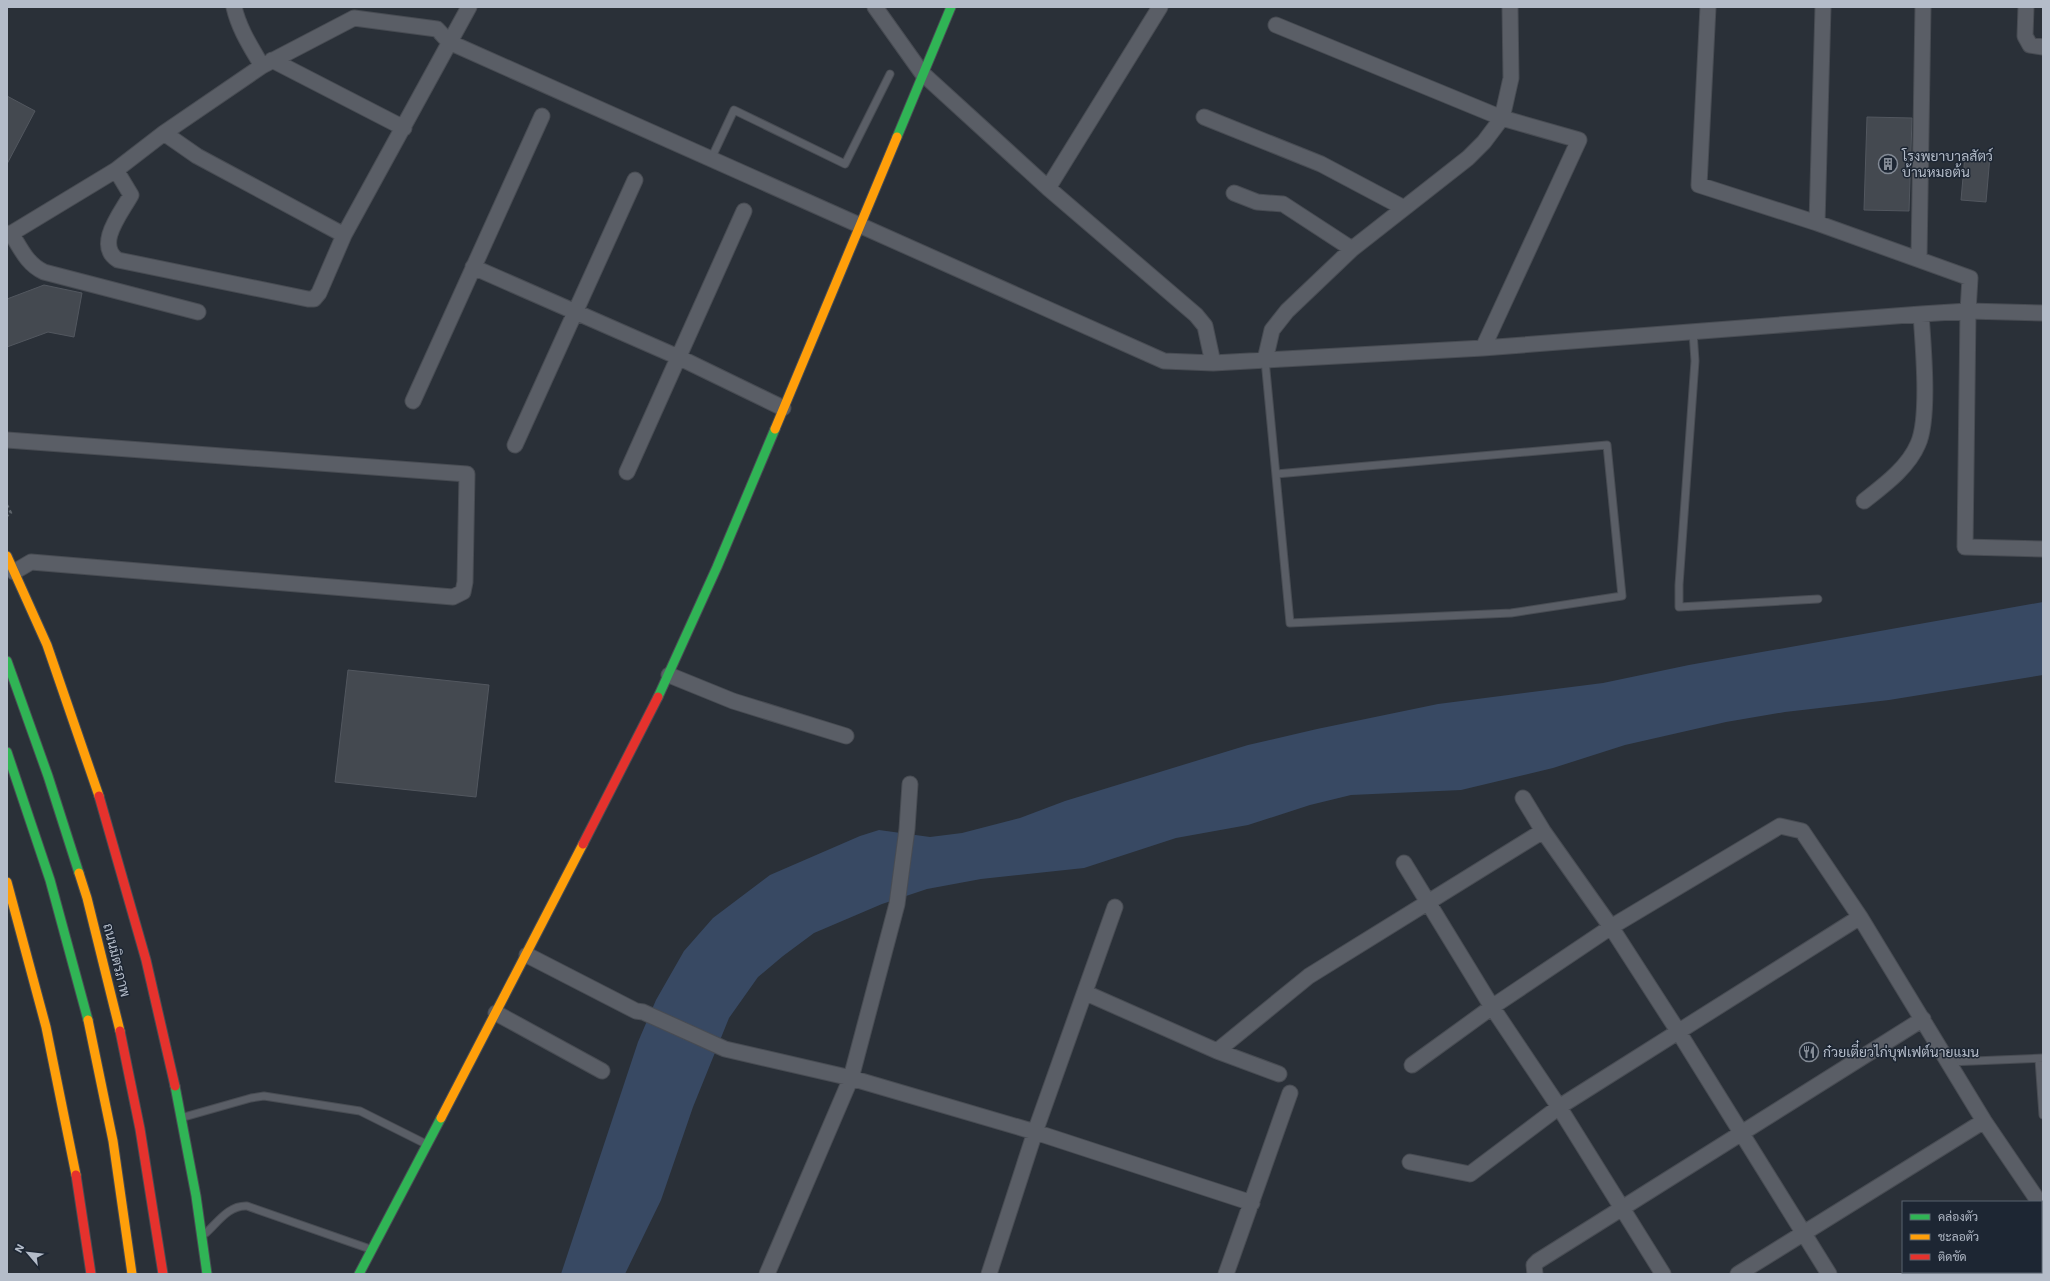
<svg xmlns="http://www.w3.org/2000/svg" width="2050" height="1281" font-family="'Work Sans',Sarabun,sans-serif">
<rect width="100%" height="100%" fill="#2a3038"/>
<path fill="#384963" d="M2043,602V675L1889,700L1785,712L1726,722L1625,745L1553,768L1461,790L1351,795L1310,805L1248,825L1176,838L1084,868L981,879L927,889L882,904L814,933L783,956L758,977L729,1018L693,1107L661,1200L625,1274H561L638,1042L656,1000L684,951L713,918L770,875L860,836L879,830L930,837L962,833L1020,818L1065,801L1248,745L1317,729L1438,704L1603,683L1689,665Z"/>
<path fill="#444950" stroke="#52575f" d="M7,96L35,111L7,164Z
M1867,117L1912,118L1909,211L1864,210Z
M1965,155L1990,156L1986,202L1961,200Z
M44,285L82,293L74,337L48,332L7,347V299Z
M348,670L489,685L476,797L335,782Z"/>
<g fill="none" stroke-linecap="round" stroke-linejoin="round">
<defs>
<path id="lane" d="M711,159L734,110L845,164L890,74
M1693,332L1695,361L1679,585V607L1818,599
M1265,360L1290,623L1511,613L1622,596L1607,445L1276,474
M2039,1059L2043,1115
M1949,1062L2043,1058
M184,1117L251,1098L264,1096L360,1111L426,1144
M206,1233C218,1222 229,1205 247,1206L370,1249"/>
<path id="street" d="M234,7C239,29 251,47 262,66
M875,7L922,73L1048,188L1196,315L1205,326L1213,363
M1708,7L1699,185L1817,223L1970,278L1968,311L1965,547L2043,549
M2026,7L2025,36L2030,45L2043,47
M1276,25L1502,118L1579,140L1483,348
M272,60L404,128
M1204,117L1321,164L1404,208
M164,133L197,156L344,235
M116,170L131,195C122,212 94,245 118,260L308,299H314L319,293L344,235L469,7
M1048,188L1160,7
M1234,193L1257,202L1283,204L1352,249
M1817,223L1823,7
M11,233C21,249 27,264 44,272L198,312
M7,236L116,170L164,133L262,66L354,18L437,29L449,42L1164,361L1213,363L1483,348L1921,314L1968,311L2043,313
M1919,258L1923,7
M473,267L678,357L783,408
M1265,360L1272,330L1287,311L1352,249L1468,158L1484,142L1502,118L1511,78L1510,7
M413,401L542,116
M7,440L467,474L465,582L463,592L453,597L31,562L14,572
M515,445L635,180
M627,472L744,211
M1864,501C1883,486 1908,468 1918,444C1930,418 1923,344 1921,314
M669,675L733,701L846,736
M1523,798L1543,831L1611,927L1678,1031L1829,1274
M1404,863L1492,1007L1559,1107L1663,1274
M527,955L636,1011L643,1012L725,1049L851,1078L1035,1132L1252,1203
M1086,993L1217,1051L1279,1074
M496,1013L602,1071
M1217,1051L1309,976L1543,831
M1412,1065L1492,1007L1611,927L1780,826L1802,831L1860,917L1984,1121L2039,1202
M1410,1162L1470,1174L1559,1107L1860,917
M2041,1230L2043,1228
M1984,1272L1985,1274
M767,1274L851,1078L897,904L907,829L910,784
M989,1274L1035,1132L1115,907
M1226,1274L1290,1093
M1535,1274L1534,1265L1538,1261L1923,1019
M1738,1274L1984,1121
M1968,1274L1971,1272"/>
<path id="fast" d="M897,137L951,7
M7,661L48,776L79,873
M658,697L717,567L775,429
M7,752L50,880L88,1020
M175,1086L196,1196L207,1274
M359,1274L441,1118"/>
<path id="slow" d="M775,429L897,137
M7,556L47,645L99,796
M79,873L87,898L120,1031
M7,882L46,1027L76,1175
M88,1020L113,1141L132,1274
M441,1118L583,844"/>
<path id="jam" d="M99,796L146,960L175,1086
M583,844L658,697
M120,1031L140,1129L163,1274
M76,1175L91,1274"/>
</defs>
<use href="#lane" stroke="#484c53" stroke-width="9"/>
<use href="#street" stroke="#484c53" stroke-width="17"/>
<use href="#fast" stroke="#484c53" stroke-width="11"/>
<use href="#slow" stroke="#484c53" stroke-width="11"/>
<use href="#jam" stroke="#484c53" stroke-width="11"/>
<path stroke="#5d636a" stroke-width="2.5" stroke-dasharray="3 3" stroke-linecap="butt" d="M7,505L11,513L7,516"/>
<use href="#lane" stroke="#5a5e66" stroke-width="7"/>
<use href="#street" stroke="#5a5e66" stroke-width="15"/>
<use href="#fast" stroke="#30b455" stroke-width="9"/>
<use href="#slow" stroke="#ff9f0a" stroke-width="9"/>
<use href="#jam" stroke="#e5322d" stroke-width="9"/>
</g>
<defs>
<symbol id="building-ring" viewBox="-11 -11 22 22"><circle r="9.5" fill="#1d2633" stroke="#848b96" stroke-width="1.5"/><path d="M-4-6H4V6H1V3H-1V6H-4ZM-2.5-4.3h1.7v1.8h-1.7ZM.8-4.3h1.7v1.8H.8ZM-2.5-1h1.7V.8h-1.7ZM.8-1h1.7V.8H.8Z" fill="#848b96"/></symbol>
<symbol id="restaurant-ring" viewBox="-11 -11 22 22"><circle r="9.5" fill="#1d2633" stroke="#848b96" stroke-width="1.5"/><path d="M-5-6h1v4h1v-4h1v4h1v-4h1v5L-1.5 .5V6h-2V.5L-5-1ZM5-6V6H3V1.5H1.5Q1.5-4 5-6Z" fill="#848b96"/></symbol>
</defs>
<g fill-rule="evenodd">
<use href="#building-ring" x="1877" y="153" width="22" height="22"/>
<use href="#restaurant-ring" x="1798" y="1041" width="22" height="22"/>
</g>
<g text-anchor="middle" stroke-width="3" stroke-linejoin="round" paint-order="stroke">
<g font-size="14" fill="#b4bcc9" stroke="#1d2633" text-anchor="start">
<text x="1902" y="161">โรงพยาบาลสัตว์<tspan x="1902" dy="16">บ้านหมอต้น</tspan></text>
<text x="1823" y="1057">ก๋วยเตี๋ยวไก่บุฟเฟต์นายแมน</text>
</g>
<g font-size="14" fill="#b4bcc9" stroke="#1d2633">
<text transform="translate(117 960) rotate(76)" y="5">ถนนมิตรภาพ</text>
</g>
</g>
<rect width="2050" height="1281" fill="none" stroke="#b4bcc9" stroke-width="16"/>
<rect x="1902" y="1201" width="140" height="72" fill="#1d2633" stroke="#59626f"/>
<rect x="1910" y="1214" width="20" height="6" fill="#30b455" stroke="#59626f"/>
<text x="1938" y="1221" font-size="12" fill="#b4bcc9">คล่องตัว</text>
<rect x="1910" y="1234" width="20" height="6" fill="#ff9f0a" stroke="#59626f"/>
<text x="1938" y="1241" font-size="12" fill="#b4bcc9">ชะลอตัว</text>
<rect x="1910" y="1254" width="20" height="6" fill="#e5322d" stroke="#59626f"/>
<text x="1938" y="1261" font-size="12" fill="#b4bcc9">ติดขัด</text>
<g transform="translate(28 1253) rotate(298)" stroke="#1d2633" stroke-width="3" paint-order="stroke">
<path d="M0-3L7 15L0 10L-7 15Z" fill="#b4bcc9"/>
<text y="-6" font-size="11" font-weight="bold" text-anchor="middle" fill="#b4bcc9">N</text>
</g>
</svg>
